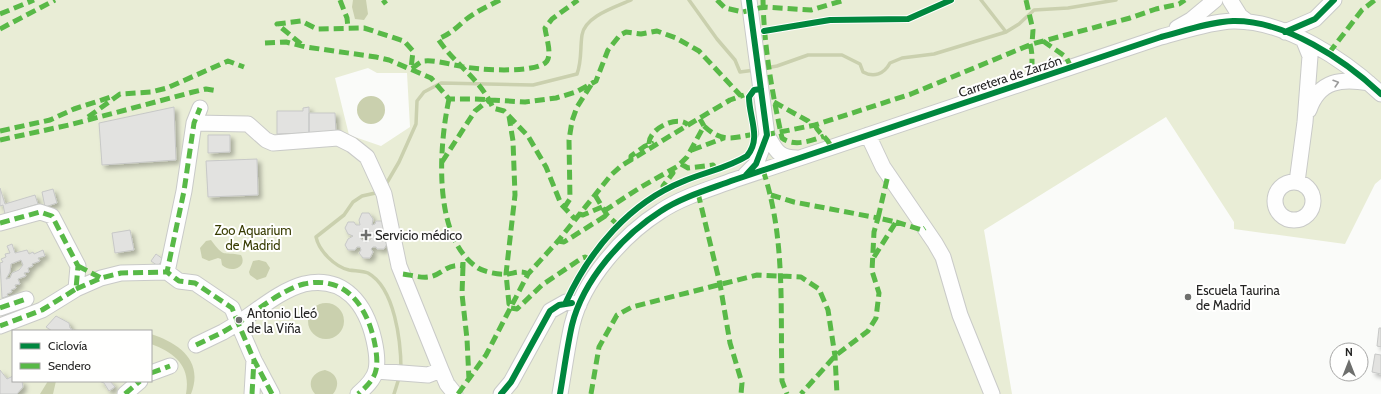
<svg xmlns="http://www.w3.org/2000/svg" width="1381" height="394" font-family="Cabin,sans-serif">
<defs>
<filter id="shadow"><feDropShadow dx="3.5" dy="3.5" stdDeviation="2" flood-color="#0004"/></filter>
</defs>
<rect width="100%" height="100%" fill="#fafbf9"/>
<path fill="#e9edd6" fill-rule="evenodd" d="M0,0H1381V179L1375,184L1345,244L1234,229V222L1166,117L984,230L1012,394H0ZM368,68L377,73H407L410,127L381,146L349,135L335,78ZM13,331H151V381H13Z"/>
<path fill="#cad0ae" d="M353,0H366L368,14L364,20L355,19L352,7Z
M357 110a14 14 0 1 1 28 0a14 14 0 1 1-28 0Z
M211,240C225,259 222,251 241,255C248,267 231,274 222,265L221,259L218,258L209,261L202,258L200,248L206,241Z
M259,260L266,262L270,268L266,277L257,280L250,275L249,272L253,261Z
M308 321a18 18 0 1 1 36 0a18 18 0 1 1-36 0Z
M151,334C179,343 204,361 191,394H186C191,366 175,353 151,344Z
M325,370C337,373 341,384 333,394H315C306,384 312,372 325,370Z
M48,381H56L53,394H40Z"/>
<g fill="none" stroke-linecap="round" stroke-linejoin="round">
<path stroke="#cad0ae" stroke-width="3.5" d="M689,0L717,39L735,60L740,72L755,70
M981,0L1006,32
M761,69L777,66L808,55H842L860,64L863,72C874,78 884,74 890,63L902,58L934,54L1006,32L1019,24L1034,10L1068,8L1116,0
M385,186L399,162L416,124L417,101L424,92L441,83L533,85L577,74C582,61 580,48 582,35C585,16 616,7 631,0
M380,192L362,196L353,202L344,215L316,237C319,251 335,267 349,270C355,271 363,271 368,273C395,288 401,342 401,370
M394,394L399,378"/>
</g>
<path fill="#e2e2e0" stroke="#c7c8c7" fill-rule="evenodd" filter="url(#shadow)" d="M174,107L176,160L102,165L99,123Z
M309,107V133L277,134V111H303V108Z
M309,113H335L336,133H309Z
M208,135H230V152L208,153Z
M257,159L258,195L208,197L206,161Z
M0,188L5,204L35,195L38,204L5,214L3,205L0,206Z
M53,189L57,203L45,207L42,192Z
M362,213H369L373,219L372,225L375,224L376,221H383L387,227L379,235L381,238H384L387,244L384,249H377L376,247H373L371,249L373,252L370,258H363L359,253L361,250L360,247H357L355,250H348L345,245L348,239L353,236L348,234L345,228L348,222H354L356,225H360L359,220ZM366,230L371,233V239L366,242L361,239V233Z
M130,230L134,250L115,253L112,233Z
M12,244L15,253L27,250L29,254L33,252L34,254L43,250L45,256L38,258L40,261L32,264L33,266L28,268L29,272L24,273L26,276L18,279L20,284L15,285L16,288L11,290L12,292L7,294L8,296L2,298L0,263L3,262L1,259L6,257L5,254L10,253L7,246ZM21,260L23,265L19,270L12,273L10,278L6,279L10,272L11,264Z
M156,254L163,259L158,266L151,261Z
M56,316L69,323L70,328L75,331H52L46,327Z
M1379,328H1381V347L1377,346Z
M1375,354L1381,355V374L1372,372Z
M0,370L7,379L13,376V381H22L23,387L17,394H0Z
M99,381H110L115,387L109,391L104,383Z"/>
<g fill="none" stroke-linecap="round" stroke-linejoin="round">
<defs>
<path id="minor" d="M1230,0L1240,16L1248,22
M1177,28L1191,20L1215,0
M1285,32L1315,19L1334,0
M1309,110C1319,80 1342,78 1369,83
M194,123L248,124L266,140L273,143L338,138L352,145L367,157L384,194L399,266L441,370L447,384L455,394
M767,135C776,150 778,158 797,158
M868,135L883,167L935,243L943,257L960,315L992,394
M745,175L756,164L767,135L749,0
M1275 201a19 19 0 1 1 38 0a19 19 0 1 1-38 0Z
M1297,182L1305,122L1310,56L1304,41
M0,223L40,212L52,216L78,266L76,289L42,310L0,326
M76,289L101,278L121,273L167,272
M0,308L26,299
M196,345L223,332L238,323L232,308L195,283L179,281L167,272L184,191L194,123L200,108
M376,371L428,375L441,370
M151,373L170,366
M125,394L140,381
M252,394L254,360
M272,394L254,360L238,323C258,310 281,290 304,284C345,275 366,305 374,340C376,349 378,361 376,370C374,380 365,388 358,394
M501,394L511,382L550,311L566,302L579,305
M560,394C564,371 567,347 572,325C583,280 623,235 661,211C682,197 710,189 734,180L1161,37C1184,31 1209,22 1233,21C1285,20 1345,60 1381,94"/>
</defs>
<use href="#minor" stroke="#c9cac8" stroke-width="17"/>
<use href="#minor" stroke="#fefefe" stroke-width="15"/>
<path stroke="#58b947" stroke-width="5" stroke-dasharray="10 5" stroke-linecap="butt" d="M340,0L347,18L348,28
M383,0L386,4
M500,0C488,6 475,12 464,21C455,29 450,34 438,39C456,66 480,78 493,108L504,111L528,136L546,167L561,204L575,219
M717,0L725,8L743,12L763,7L811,10L845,0
M763,0C764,47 772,92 782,138C793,147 812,141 824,136
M1026,0L1033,30L1032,44
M0,14L34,0
M0,29L55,0
M1043,41L1066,57L1071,67
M265,43L286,42L306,47L376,57L389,60L431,78L449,99H475L525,102L556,98L576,92L596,81L608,50L620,35L626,32L641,34L657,31L676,38L699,51L741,96
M301,44L277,24L301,21L317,29L364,28L404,41L413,51L411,69C415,67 419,62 424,61C436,60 448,64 460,66C475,70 538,74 547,61C552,53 546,37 545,28L552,19L578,0
M1030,44C1034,56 1030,68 1034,80
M1329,53L1362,10L1375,0
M449,99C439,146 432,238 478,268C485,272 499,275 508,274C515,273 521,270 528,274
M774,102L808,121L811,125
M509,116L513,141L515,195L506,274L509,304L512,305
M88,117L120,94L151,92L167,88L228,61L244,67
M815,125C818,134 828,137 831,147
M704,126C722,143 732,138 755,134
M0,131L50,120L74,109L114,96
M765,135L815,125L911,94L1032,44L1130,18L1156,9L1179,4L1185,0
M0,140L69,125L193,92L206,89L218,91
M649,144C648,129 678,114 688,125
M692,150L724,138
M631,161V156L645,146L654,143
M442,162L475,111L490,99
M681,164L688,168L713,165L716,169
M763,170C786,239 780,309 782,381L787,394
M664,191L663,186L673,173L671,170
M698,193L720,284L730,343L742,383L741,394
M595,195L607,215L618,225
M771,195L794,202L878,218L874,232L872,271L879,293L876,318L868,331L835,356L801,394
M564,208L570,199L569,140L572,121L577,107L591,85
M604,211L641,187L678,166L687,157L704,126L700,119
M579,214L583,215L602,207
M896,222L922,230L925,228
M0,223L40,212L52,216L78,266L76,289L42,310L0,326
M558,241L564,242L607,215
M874,257L896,222L878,218L888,175
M78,266L101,278
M463,266L462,294L467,339L469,380
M403,274C410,275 421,278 428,277C441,276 446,263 463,266V262
M76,289L101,278L121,273L167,272
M0,308L26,299
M511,308L517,309L542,285L582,258L585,257L589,259
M196,345L223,332L238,323L232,308L195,283L179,281L167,272L184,191L194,123L200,108
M151,373L170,366
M125,394L140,381
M252,394L254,360
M272,394L254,360L238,323C258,310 281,290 304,284C345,275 366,305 374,340C376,349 378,361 376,370C374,380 365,388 358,394
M458,394L486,355L528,274L558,241L611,175L621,166L688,125L730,100L744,95
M591,394L599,347L617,315L632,307L757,275L801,277L819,289L828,310L835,356L837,394"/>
<defs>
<path id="cycleway" d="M764,31L830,20L908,19L951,0
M1285,32L1315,19L1334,0
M746,175L756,164L767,135L749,0
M566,302C590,250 629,203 684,181C705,172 728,168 747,156C762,138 749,118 749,97L754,90L761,89
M501,394L511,382L550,311L559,305L572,303
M560,394C564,371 567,347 572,325C583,280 623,235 661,211C682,197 710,189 734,180L1161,37C1184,31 1209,22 1233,21C1285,20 1345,60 1381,94"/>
</defs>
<use href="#cycleway" stroke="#fffffe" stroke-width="8"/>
<use href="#cycleway" stroke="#00873e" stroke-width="6"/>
</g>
<defs><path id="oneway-chevron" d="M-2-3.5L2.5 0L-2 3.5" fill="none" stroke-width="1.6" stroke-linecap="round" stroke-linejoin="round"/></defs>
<use stroke="#9b9b9b" href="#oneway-chevron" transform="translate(1336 83) rotate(-17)"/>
<g fill="#6e6f6d" stroke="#fffffe" stroke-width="1.5">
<path d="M364 229h4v4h4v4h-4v4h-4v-4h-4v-4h4z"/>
<circle cx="1188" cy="297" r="4"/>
<circle cx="239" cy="320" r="4"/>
</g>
<g text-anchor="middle" stroke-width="4" stroke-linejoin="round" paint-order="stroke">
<g font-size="13" fill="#232322" stroke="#fffffe">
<text transform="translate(1010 76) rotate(-18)" y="5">Carretera de Zarzón</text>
</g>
<g font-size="13" fill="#383c02" stroke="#fffffe">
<text x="253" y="235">Zoo Aquarium<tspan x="253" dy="15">de Madrid</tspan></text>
</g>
<g font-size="13" fill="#232322" stroke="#fffffe" text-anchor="start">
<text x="375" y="240">Servicio médico</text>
<text x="1196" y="295">Escuela Taurina<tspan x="1196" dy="15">de Madrid</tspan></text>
<text x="247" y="318">Antonio Lleó<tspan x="247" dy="15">de la Viña</tspan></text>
</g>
</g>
<rect x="12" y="330" width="140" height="52" fill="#fffffe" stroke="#a7a7a6"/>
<rect x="20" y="343" width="20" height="6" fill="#00873e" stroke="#a7a7a6"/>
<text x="48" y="350" font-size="12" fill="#232322">Ciclovía</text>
<rect x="20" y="363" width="20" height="6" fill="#58b947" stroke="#a7a7a6"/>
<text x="48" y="370" font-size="12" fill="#232322">Sendero</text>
<g transform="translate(1349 362)"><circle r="19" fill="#fffffe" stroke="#a7a7a6"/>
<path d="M0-3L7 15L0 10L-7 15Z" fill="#6e6f6d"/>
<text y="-6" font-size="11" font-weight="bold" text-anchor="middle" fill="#232322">N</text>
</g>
</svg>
